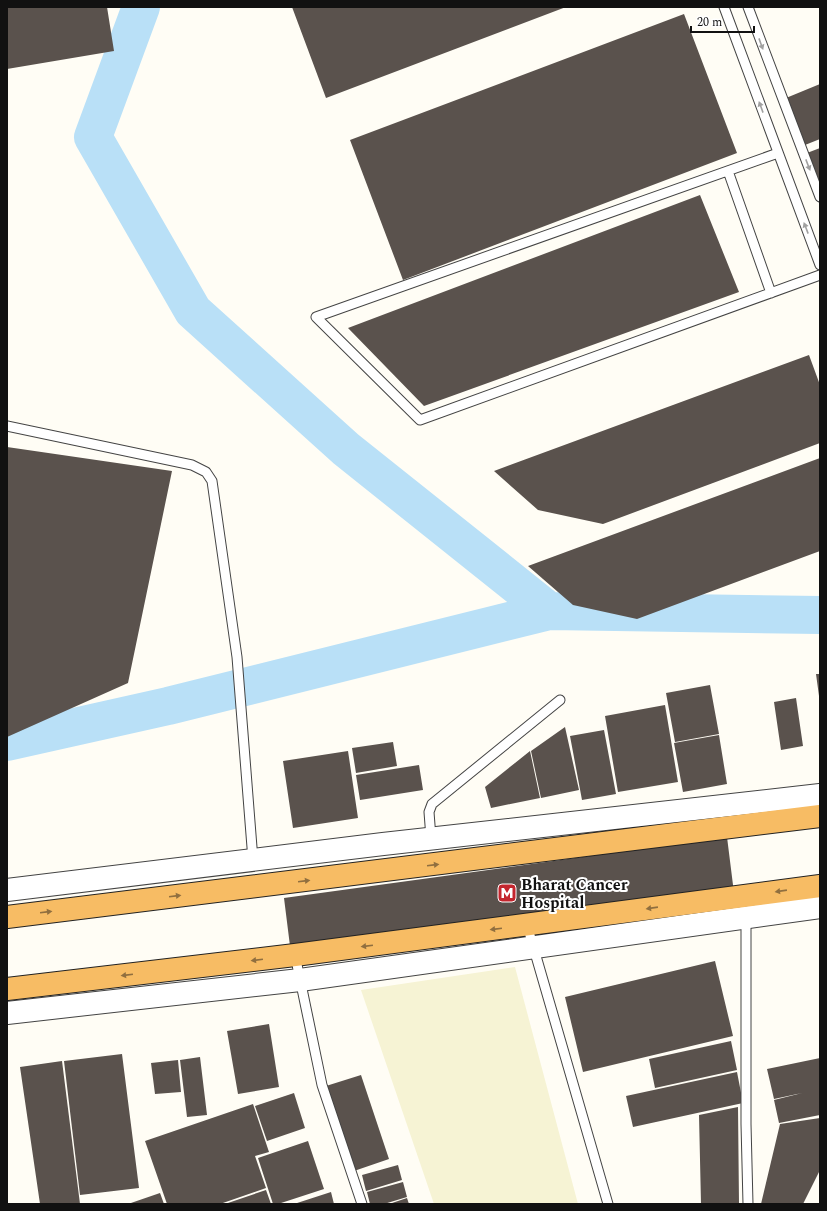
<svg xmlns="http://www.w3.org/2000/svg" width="827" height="1211" font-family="Spectral,serif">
<rect width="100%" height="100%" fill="#fffdf5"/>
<path fill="#f6f3d4" d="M515,967L578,1204H434L361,990Z"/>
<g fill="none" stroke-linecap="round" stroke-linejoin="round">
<path stroke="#b9e0f7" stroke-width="38" d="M549,611L820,615
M7,742L168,706L549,611L346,449L193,311L93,137L141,7"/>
</g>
<path fill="#5a524d" d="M7,7H107L114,51L7,69Z
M292,7H566L326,98Z
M684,14L737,153L403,280L350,140Z
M820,84V139L805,145L786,98Z
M820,148V186L807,153Z
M700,195L739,292L424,406L348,328Z
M809,355L820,385V443L603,524L538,510L494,471Z
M7,447L172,471L128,683L7,737Z
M820,458V551L637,619L573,605L528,566Z
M816,674H820V696H819Z
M710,685L719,734L675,742L666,693Z
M796,698L803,746L781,750L774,702Z
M665,705L678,782L618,792L605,716Z
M565,727L579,790L541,798L531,751Z
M604,730L616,794L582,800L570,736Z
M719,735L727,784L683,792L674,743Z
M393,742L397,766L356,773L352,748Z
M348,751L358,818L293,828L283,761Z
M530,751L540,798L491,808L485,787Z
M419,765L423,790L360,800L356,775Z
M727,837L735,901L292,962L284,898Z
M715,961L733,1036L583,1072L565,997Z
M269,1024L279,1087L238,1094L227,1031Z
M731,1041L737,1070L655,1088L649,1059Z
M122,1054L139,1188L80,1195L64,1061Z
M200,1057L207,1115L187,1117L180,1060Z
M820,1058V1115L779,1123L774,1100L802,1093L774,1099L767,1069Z
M178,1060L181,1092L155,1094L151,1063Z
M62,1061L80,1204H40L20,1067Z
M737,1072L743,1103L633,1127L626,1096Z
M361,1075L389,1159L354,1171L326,1086Z
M294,1093L305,1128L267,1141L255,1106Z
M253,1104L269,1152L255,1156L266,1188L220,1204H167L145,1141Z
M738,1107L739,1204H701L699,1115Z
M820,1118V1170L803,1204H761L780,1124Z
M308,1141L324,1189L278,1204H273L258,1158Z
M398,1165L402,1180L366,1191L362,1175Z
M403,1182L407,1197L384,1204H370L367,1192Z
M266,1190L271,1204H225Z
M331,1192L334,1204H294Z
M160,1193L164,1204H128Z
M407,1198L409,1204H389Z"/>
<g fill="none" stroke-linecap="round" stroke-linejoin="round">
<defs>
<path id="service" d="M724,7L820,265
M748,7L820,197
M778,153L316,317L420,420L820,275
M728,171L771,293
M7,426L192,465L206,472L212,481L237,657L253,860
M431,838L429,812L432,804L560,700
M746,918V1124L748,1204
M527,925L608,1204
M295,955L322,1085L362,1204"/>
<path id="tertiary" d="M7,890L383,844L820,795
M7,1013L300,980L820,907"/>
<path id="trunk" d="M7,917L820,816
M7,989L295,955L820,886"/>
</defs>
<use href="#service" stroke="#444" stroke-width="11"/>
<use href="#tertiary" stroke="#444" stroke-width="24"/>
<use href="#trunk" stroke="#222" stroke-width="24"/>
<use href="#service" stroke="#fff" stroke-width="9"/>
<use href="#tertiary" stroke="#fff" stroke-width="22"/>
<use href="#trunk" stroke="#f7bc64" stroke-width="22"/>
</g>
<defs><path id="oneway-solid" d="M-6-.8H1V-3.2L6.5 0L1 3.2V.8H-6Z"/></defs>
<g fill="#a0a0a0">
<use href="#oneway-solid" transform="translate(761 44) rotate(70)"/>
<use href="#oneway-solid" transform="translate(761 107) rotate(-110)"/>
<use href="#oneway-solid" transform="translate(808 165) rotate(69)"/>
<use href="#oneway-solid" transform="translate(806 228) rotate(-111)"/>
</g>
<g fill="#906f3f">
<use href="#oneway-solid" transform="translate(433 865) rotate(-7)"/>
<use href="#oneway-solid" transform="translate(304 881) rotate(-7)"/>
<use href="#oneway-solid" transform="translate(781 891) rotate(172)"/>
<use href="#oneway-solid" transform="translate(175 896) rotate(-7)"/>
<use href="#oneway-solid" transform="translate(652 908) rotate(172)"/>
<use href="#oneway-solid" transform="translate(46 912) rotate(-7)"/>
<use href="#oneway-solid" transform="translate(496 929) rotate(173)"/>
<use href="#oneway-solid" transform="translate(367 946) rotate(173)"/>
<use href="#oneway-solid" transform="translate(257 960) rotate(173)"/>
<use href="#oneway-solid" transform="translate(127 975) rotate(173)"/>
</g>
<defs>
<symbol id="metro-square" viewBox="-11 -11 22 22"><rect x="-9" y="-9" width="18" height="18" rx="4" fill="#c4262e" stroke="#fff"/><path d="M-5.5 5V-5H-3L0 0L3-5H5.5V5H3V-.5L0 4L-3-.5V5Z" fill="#fff"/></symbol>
</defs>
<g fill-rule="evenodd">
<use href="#metro-square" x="496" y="882" width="22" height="22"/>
</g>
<g text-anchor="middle" stroke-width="4" stroke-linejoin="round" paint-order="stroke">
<g font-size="16" font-weight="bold" fill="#111" stroke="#fff" text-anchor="start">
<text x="521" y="890">Bharat Cancer<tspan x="521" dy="18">Hospital</tspan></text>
</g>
</g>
<rect width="827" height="1211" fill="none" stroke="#111111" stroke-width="16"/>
<path d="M691 26v6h63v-6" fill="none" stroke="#111111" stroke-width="2"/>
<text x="697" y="26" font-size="12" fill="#111111" stroke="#ffffff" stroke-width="3" paint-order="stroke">20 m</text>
</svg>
